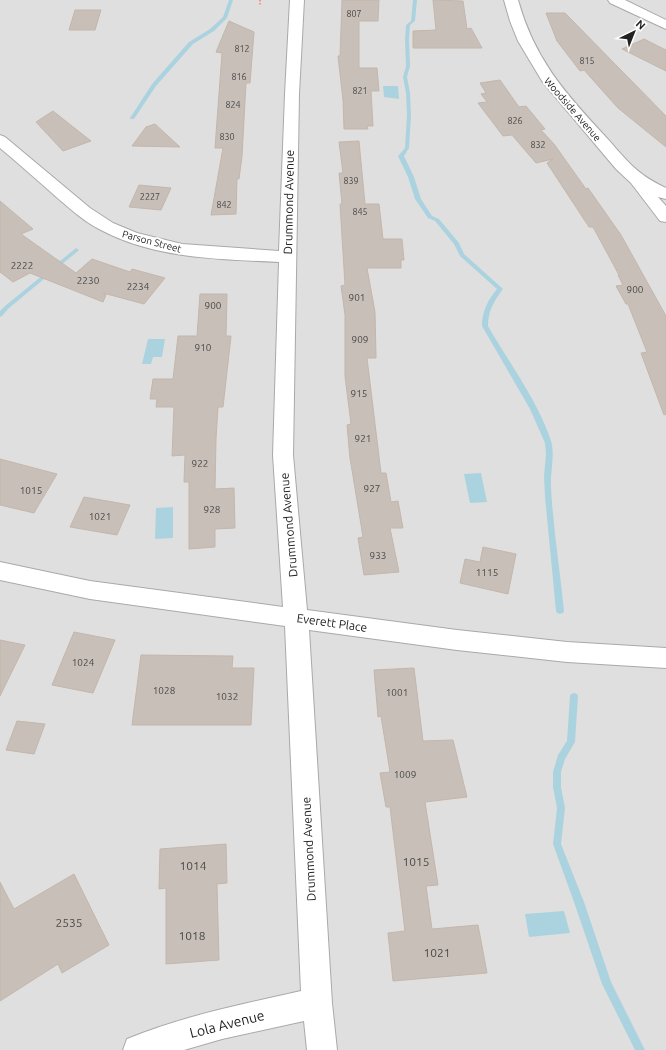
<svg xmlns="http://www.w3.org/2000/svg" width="666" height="1050" font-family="Ubuntu,sans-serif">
<rect width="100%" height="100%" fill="#f2efe9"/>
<path fill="#e0dfdf" d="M0,0H666V1050H0Z"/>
<path fill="#aad3df" d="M383,86H398L399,99L384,97Z
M148,339H165L162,357H153L151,364H142Z
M481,473L487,502L470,503L464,474Z
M173,507V538L155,539L156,508Z
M564,911L570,933L529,937L525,914Z"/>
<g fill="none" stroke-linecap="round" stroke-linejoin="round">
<path fill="#aad3df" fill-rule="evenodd" d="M229,0H233L227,18L214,31L193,44L156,86L134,119H130V118L152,84L189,42L210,29L223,17Z
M413,0H417L415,21L410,25L409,40L410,66L407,77L410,93L411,115L409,148L404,156L414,177L421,199L432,216L439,219L459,243L464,254L503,289C494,301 488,311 488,326C508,361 537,400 550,438C556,453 550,471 551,487C553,528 560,569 564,611L563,613L560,614L557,613L556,611L545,497L544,476L546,454L545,443L530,409L482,326C482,311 488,300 497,289L460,256L454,244L435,221L428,218L415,199L408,177L398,156L405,148L407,115L406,93L403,77L406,66L405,40L406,25L411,21Z
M76,248L79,250L78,251L9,308L2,316L0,317V311L5,306Z
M574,693L577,694L578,696L575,742L565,759L561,772V787L565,808L561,844L584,902L611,982L645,1050H635L602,984L574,902L553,844L557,808L553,787V772L558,755L567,741L570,696L571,694Z"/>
</g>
<path fill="#c7bfb8" stroke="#c4b6ab" d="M342,0H379L378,21H359V68H377L379,91H371L373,126H367L368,129H344L343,100L338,56H340Z
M433,0L463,1L467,29L471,28L482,48H413V31L436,30Z
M75,10H101L95,30H69Z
M546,13H565L666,116V147L618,108L584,70L580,71L557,41Z
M229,21L254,32L250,83H246L242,156L239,179H237L236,214L211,215L223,148H215L222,53L216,52Z
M644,39L666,50V71L622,49Z
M500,80L519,107L526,106L545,129L541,130L554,144L586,189L588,188L621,235L666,316V414L664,415L641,353L647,352L628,304H626L616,286L623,285L618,275H619L593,227H589L547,163L553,159L536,163L512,135L503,136L478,103L487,102L481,94L486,93L480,83Z
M53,111L91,141L63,151L36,122Z
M155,124L180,147L132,146L146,127Z
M359,141L365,204H379L383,239H402L404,260H401V268H367L375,312L376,358H367L381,473H386L391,502L398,501L403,528H390L399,572L364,575L358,538L363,537L350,458L347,425L351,424L345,376V315L341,286L345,285L340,204H342L339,173H343L339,142Z
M139,185L171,188L161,210L129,207Z
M0,201L33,229L21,234L76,273L92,259L130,272L132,269L165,278L144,304L103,293L106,295L103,302L30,273L13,282L0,272Z
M200,294H227L226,336H231L223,407H218L216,439L215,489L234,488L235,528L215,529V547L189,549V482H184L185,455L172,456L174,407H156L157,399H150L153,379H173L178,336H197Z
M0,459L57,474L34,513L0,505Z
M84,497L130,505L117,535L70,527Z
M483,547L516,554L508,594L460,583L465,559L480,562Z
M74,632L115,640L93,693L52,685Z
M0,640L25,645L0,696Z
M141,655L233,656L232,668H254L251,725H132Z
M414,668L423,741L453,740L467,797L425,802L438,885L426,886L432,929L478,925L487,973L393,981L388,933L405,931L390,807H386L380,773L390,772L381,716L378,717L374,670Z
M17,721L45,724L34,754L6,750Z
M226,844L227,883L217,884L219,960L166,964V888L159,889L160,849Z
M74,874L109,945L62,973L58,964L0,1001V882L14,909Z"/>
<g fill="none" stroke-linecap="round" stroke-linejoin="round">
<defs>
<path id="minor" d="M290,0H304L299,94L293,455L307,610L457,630L567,642L666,648V668L567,662L457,650L309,630L332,1003L337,1050H307L304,1021L222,1039L184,1050H123L127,1039C183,1016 243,1004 301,991L285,626L90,599L0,580V562L90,581L283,607L273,455L279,262C219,259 156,259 101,230C83,221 68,207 53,194C35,178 18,163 0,148V135L5,137L90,208L113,223L137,233L182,244L279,251L285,94Z
M504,0H518C534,58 564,92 604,135C627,160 634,173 666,188V199L658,197L666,206V222L660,221L631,183L616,169L542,81L518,41L510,21Z
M608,0H625L666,20V29L610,3Z"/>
</defs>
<use href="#minor" stroke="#a9a9a9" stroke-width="2"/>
<path stroke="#fa8072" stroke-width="1.5" stroke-dasharray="1.5 1.5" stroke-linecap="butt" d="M260,0V6"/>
<use href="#minor" fill="#fff" fill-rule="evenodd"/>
</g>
<g text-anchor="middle" stroke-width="4" stroke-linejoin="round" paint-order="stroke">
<g font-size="9" fill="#4b4948">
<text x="354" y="17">807</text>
<text x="242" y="52">812</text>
<text x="587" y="64">815</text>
<text x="239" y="80">816</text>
<text x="360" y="94">821</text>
<text x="233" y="108">824</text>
<text x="515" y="124">826</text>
<text x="227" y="140">830</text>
<text x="538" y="148">832</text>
<text x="351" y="184">839</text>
<text x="150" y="200">2227</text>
<text x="224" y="208">842</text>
<text x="360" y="215">845</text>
</g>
<g font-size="10" fill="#222" stroke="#fff">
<text transform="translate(573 109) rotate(49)" y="4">Woodside Avenue</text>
<text transform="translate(152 241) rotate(15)" y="4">Parson Street</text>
</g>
<g font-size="10" fill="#4b4948">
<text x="22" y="269">2222</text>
<text x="88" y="284">2230</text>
<text x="138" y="290">2234</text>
<text x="635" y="293">900</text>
<text x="357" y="301">901</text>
<text x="213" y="309">900</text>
<text x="360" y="343">909</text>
<text x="203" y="351">910</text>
<text x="359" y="397">915</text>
<text x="363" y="442">921</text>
<text x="200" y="467">922</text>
<text x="372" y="492">927</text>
<text x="31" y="494">1015</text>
<text x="212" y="513">928</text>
<text x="100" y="520">1021</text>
<text x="378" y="559">933</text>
<text x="487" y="576">1115</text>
<text x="83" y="666">1024</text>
<text x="164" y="694">1028</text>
<text x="397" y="696">1001</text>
<text x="227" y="700">1032</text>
<text x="405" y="778">1009</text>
</g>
<g font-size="12" fill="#222" stroke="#fff">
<text transform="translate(289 202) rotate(-89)" y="4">Drummond Avenue</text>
<text transform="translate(289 525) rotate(-95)" y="4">Drummond Avenue</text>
<text transform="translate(332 623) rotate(8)" y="4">Everett Place</text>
<text transform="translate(309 849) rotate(-93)" y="4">Drummond Avenue</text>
</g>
<g font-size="12" fill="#4b4948">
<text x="416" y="866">1015</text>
<text x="193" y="870">1014</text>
<text x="69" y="927">2535</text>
<text x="192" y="940">1018</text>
<text x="437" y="957">1021</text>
</g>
<g font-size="14" fill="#222" stroke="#fff">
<text transform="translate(227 1024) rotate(-14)" y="5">Lola Avenue</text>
</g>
</g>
<g transform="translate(634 32) rotate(43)" stroke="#ffffff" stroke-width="3" paint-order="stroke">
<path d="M0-3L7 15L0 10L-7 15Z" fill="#222222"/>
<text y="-6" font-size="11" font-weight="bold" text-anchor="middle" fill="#222222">N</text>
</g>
</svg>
